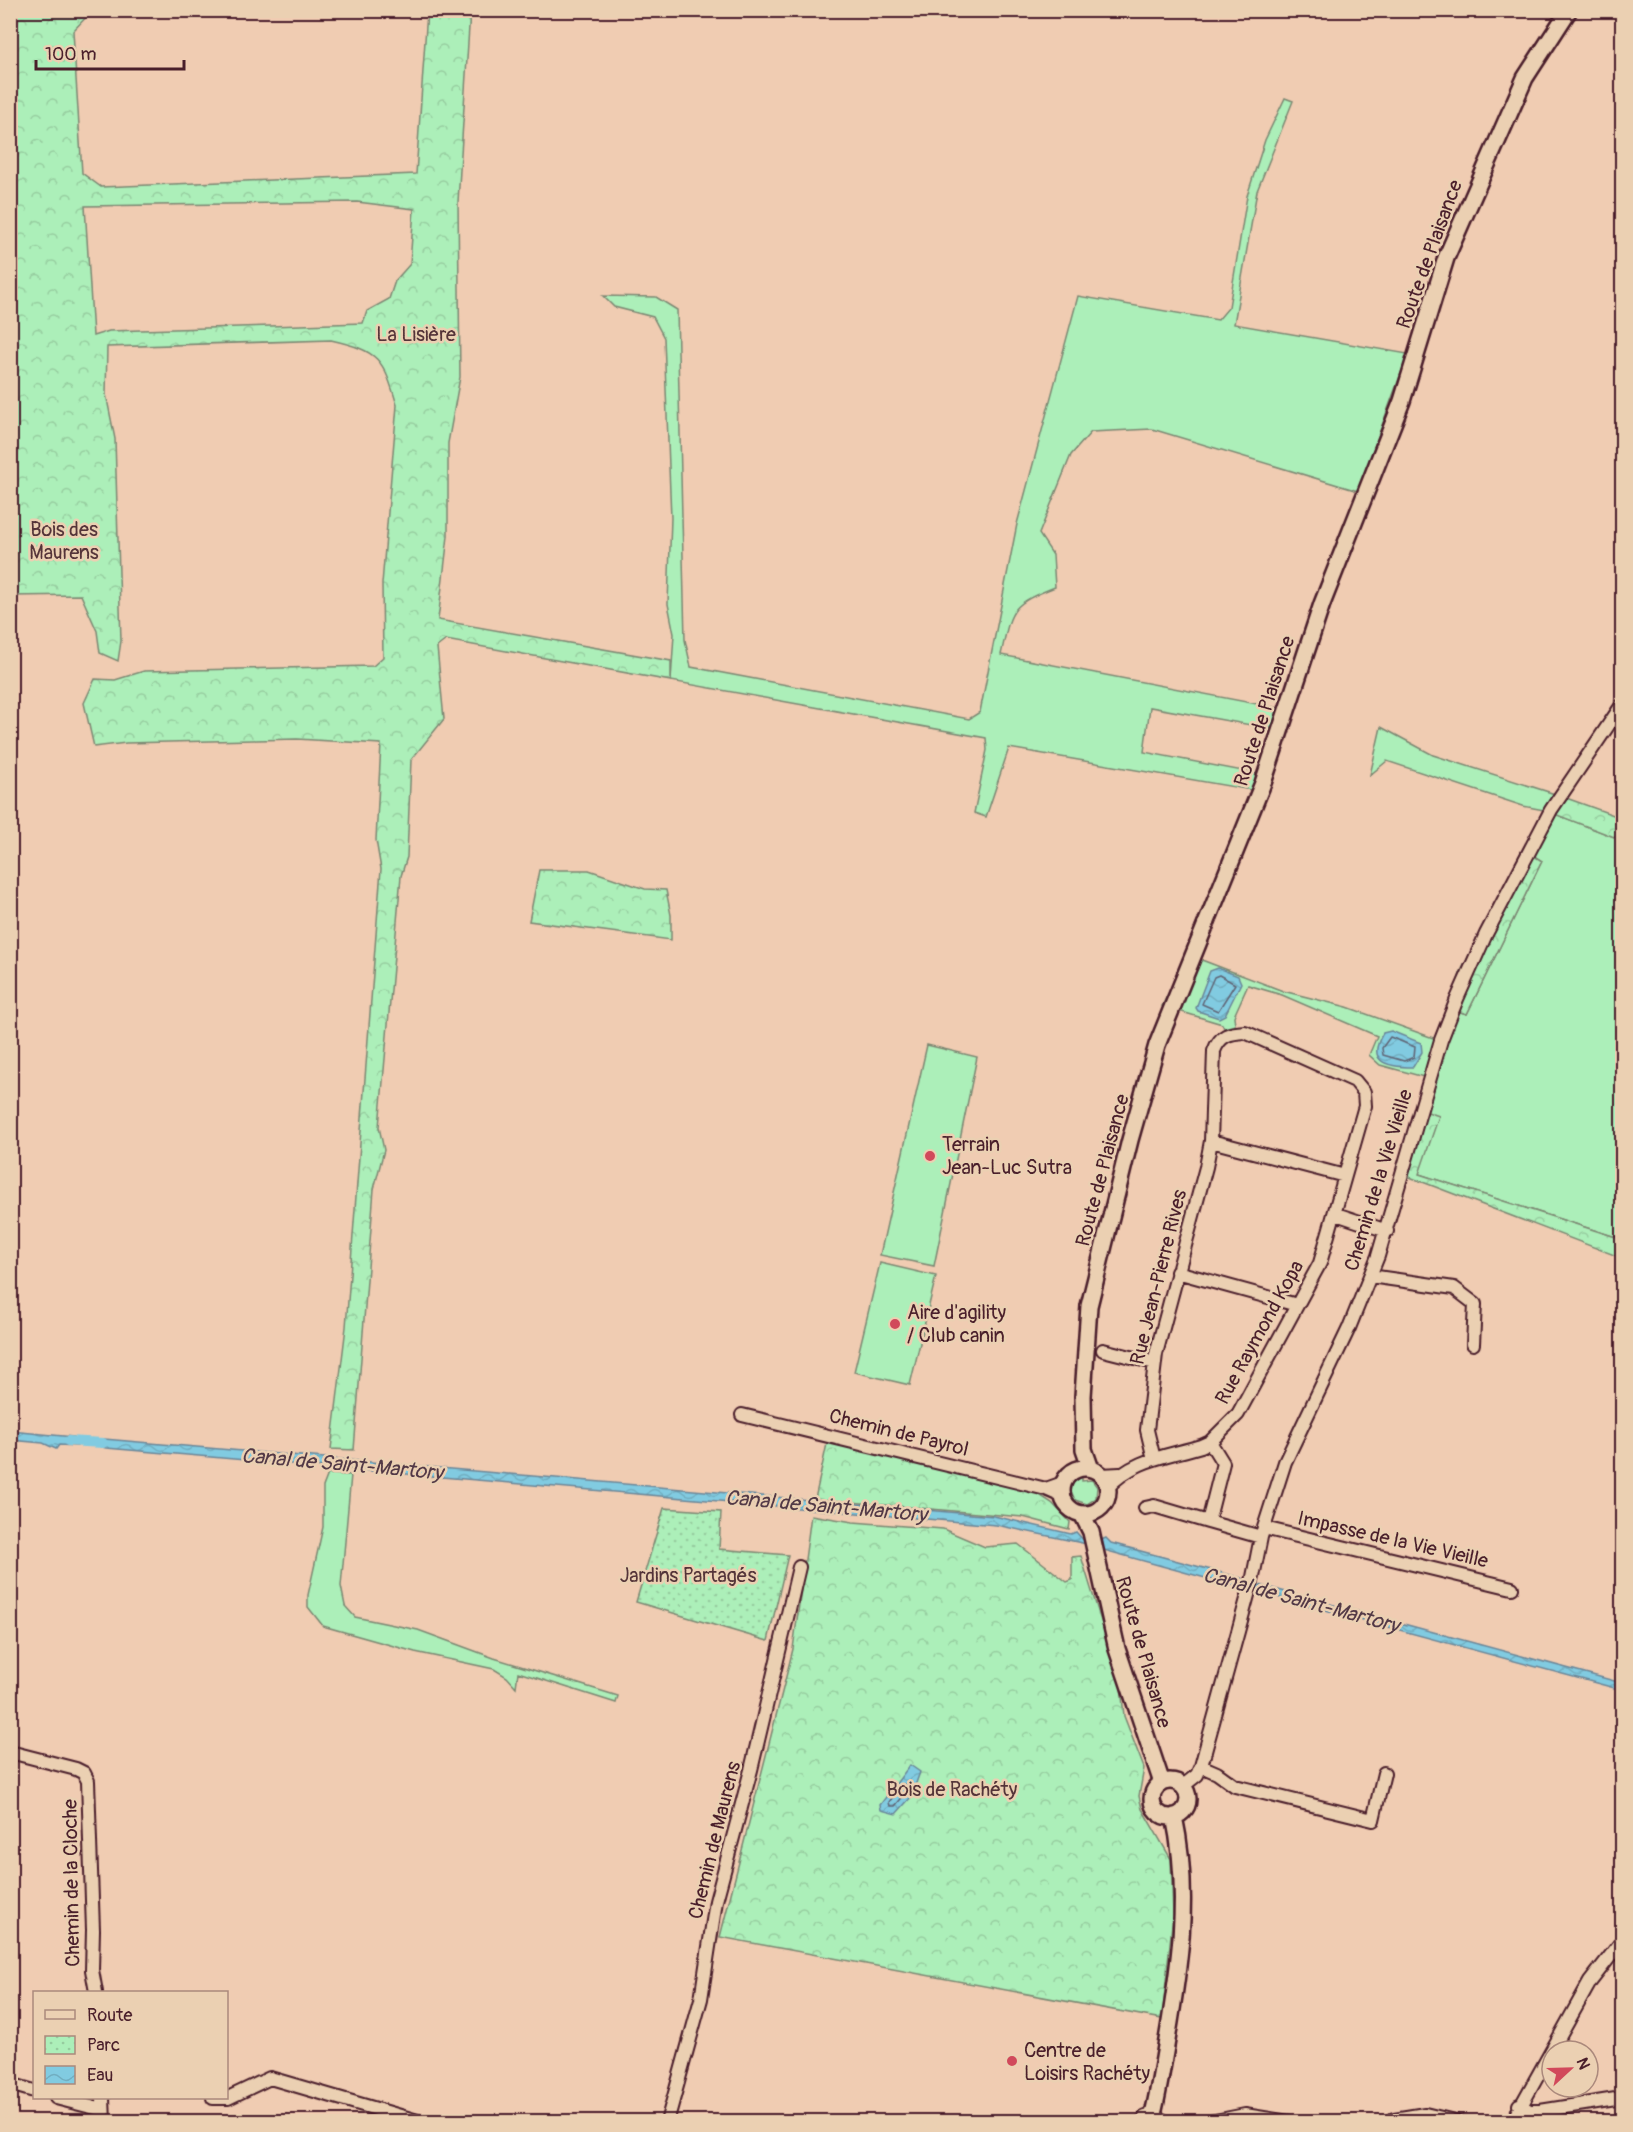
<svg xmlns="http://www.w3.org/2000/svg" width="1633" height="2132" font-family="Pangolin,sans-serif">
<defs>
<pattern id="forest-crowns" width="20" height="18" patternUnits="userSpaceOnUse" patternTransform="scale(1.5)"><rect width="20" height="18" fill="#acefb9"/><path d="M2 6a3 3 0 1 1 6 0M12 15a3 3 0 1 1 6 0" fill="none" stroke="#96cc9f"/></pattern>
<pattern id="park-dots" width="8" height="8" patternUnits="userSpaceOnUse" patternTransform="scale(1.5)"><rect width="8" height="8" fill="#acefb9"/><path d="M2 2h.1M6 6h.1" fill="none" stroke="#96cc9f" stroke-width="1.8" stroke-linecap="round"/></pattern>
<pattern id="water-waves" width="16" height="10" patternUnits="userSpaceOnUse" patternTransform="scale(1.5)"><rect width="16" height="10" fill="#81cbe1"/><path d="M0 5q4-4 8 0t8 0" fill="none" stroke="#71aec1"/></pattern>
</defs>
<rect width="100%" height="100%" fill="#f0ccb2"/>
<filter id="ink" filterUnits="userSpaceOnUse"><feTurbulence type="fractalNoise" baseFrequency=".0167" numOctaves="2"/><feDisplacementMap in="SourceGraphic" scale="12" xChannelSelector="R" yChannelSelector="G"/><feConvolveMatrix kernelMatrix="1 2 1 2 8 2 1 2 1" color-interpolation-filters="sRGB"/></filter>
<g filter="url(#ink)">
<path fill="#acefb9" stroke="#7b8772" stroke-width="1.5" d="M1285,98L1293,101L1257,191L1234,324L1408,354L1358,491L1152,429L1091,432L1071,455L1039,534L1053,555L1055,587C1009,605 1011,610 1001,655L1278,708L1273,729L1150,707L1144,752L1274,777L1194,966L1199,959L1283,991L1347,1007L1436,1039L1448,1008L1467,1014L1542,861L1523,849L1544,810L1523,806L1387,761L1370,775L1381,727L1433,755L1555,794L1545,810L1622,840V1239L1419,1174L1416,1108L1424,1077L1380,1065L1369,1055L1377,1036L1282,995L1248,985L1234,1016L1235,1025L1224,1028L1222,1024L1162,1006L1180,969L1252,790L1009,748L986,817L974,813L987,750L986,738L671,681L674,634L668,604L671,518L664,338L653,317L614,307L603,296L656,297L677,310L685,640L691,667L969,719L980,712L1017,524L1078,296L1218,320L1229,307L1247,196L1265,140Z
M927,1045L977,1057L934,1266L880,1255Z
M880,1263L936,1276L910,1385L854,1372Z
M328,1474L351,1475L341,1586L345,1606L355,1617L418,1630L494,1658L618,1696L616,1703L518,1672L516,1687L507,1677L494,1669L415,1652L323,1626L308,1607V1595L323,1527V1487Z
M1082,1477V1481L1092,1480L1097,1487L1096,1498L1087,1504L1075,1500L1071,1491L1073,1483Z"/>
<path fill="url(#forest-crowns)" stroke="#7b8772" stroke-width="1.5" fill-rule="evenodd" d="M10,11H92L73,31L82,173L101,187L416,174L427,11H470L458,202L460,377L448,443V536L438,620L671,661V681L446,640L437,647L444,719L411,760L407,857L401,876L379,1127L384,1150L374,1189L354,1450L331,1449L346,1327L381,869L376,840L381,744L297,739L126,743L94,747L84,703L95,679L115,680L144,671L373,666L383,657L382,584L397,405C383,358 379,351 331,340L107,347L106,394L115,439L121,641L118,661L100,653L97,631L81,595L11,596ZM357,202L414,209L410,264L395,281L389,299L367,311L363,323L109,331L93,336L85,206Z
M1555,794L1622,818V840L1544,810Z
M1523,849L1542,861L1467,1014L1448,1008L1461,971Z
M539,870H589L645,889L666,890L671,915V940L529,921Z
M1416,1108L1439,1116L1419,1174L1622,1239V1258L1399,1173Z
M828,1439L1032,1490L1052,1503L1070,1522L1069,1529L1023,1517L815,1499Z
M811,1515L853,1522L943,1529L985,1547L1018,1544L1067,1582L1072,1580V1557L1081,1556L1121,1686L1124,1716L1144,1768L1139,1796L1142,1809L1171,1859L1173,1915L1162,2019L720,1937L793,1649Z"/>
<path fill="url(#park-dots)" stroke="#7b8772" stroke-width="1.5" d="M664,1508L721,1512L719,1549L788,1555L768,1641L636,1602Z"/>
<path fill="url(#water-waves)" stroke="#6b8698" stroke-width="1.5" d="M1218,968L1238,976L1241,983L1225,1015L1219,1018L1198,1011L1196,1008L1210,971Z
M1391,1031L1421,1043L1422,1052L1413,1067C1386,1067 1366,1062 1383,1033Z
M10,1431L74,1437L80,1441L77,1446L59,1445L56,1449L43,1443L11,1440Z
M104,1439L994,1516L1071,1534L1076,1532L1087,1544L996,1525L106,1448L89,1444V1440Z
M1106,1538L1111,1543L1241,1578L1246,1581V1587H1238L1100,1549L1099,1541Z
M1256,1584L1622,1683V1690L1258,1592L1253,1589Z
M910,1765L920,1772L911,1797L896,1814L881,1810L880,1805Z"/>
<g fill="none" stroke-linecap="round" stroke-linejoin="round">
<path stroke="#606474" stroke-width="1.5" d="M1219,975L1235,984L1218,1011L1202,1004L1214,977Z
M1390,1037L1415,1047L1414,1057L1404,1061L1383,1055L1382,1048Z
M903,1784L908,1786L905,1794L895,1806H890L889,1802Z"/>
<path stroke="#81cbe1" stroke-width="10" d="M68,1441L103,1443"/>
<defs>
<path id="minor" d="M1211,1141L1345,1176
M1336,1214L1387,1231
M1177,1272L1297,1305
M1370,1276L1454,1288L1475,1304L1473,1344
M1103,1350L1155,1363
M742,1415L1046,1489L1062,1496
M1210,1442L1223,1463L1208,1522L1261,1537
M1101,1475L1120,1474
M1107,1488C1133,1459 1165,1457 1201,1446L1210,1442L1238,1414L1320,1263L1365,1106L1364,1092L1355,1081L1245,1032C1229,1033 1220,1035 1214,1051L1211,1141L1206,1167L1156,1354L1147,1430L1154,1459
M1046,1489L1063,1483
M1145,1508L1154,1506L1208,1522
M1264,1528L1512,1588
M10,1752L76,1769L84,1773L88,1781L93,1930L92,1970L96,1992
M1201,1766L1217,1773L1235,1786L1373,1820L1384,1773
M1183,1786L1197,1775L1201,1766L1253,1577L1261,1537L1285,1462L1349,1328L1378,1256L1441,1040L1457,999L1486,934L1551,810L1622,705
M10,2084L34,2091
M56,2098L103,2110
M103,2098L104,2122
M213,2098H228L270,2078L421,2122
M1519,2105L1530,2111H1540L1622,2098
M1145,2117L1153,2115L1166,2122
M1394,2119L1425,2114L1459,2122
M667,2122L701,1999L716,1901L751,1770L799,1567
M1210,2122L1245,2115L1289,2122
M1512,2122L1590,1982L1622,1941"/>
<path id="major" d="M1062 1491a23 23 0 1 1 46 0a23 23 0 1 1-46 0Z
M1091,1469L1084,1449L1083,1396L1089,1306L1130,1140L1157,1045L1263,783L1322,604L1402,401L1446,258L1525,78L1569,10
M1082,1514L1091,1532L1117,1649L1162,1783
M1152 1799a18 18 0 1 1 36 0a18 18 0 1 1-36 0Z
M1151,2122C1157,2100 1160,2080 1164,2058C1178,1976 1192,1899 1174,1816"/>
</defs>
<use href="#minor" stroke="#4a1f2b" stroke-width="16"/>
<use href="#major" stroke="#4a1f2b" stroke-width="20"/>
<use href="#minor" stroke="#ebd0b2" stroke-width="12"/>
<use href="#major" stroke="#ebd0b2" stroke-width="15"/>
</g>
</g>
<g fill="#d1495b" stroke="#ebd0b2" stroke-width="2">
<circle cx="930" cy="1156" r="6"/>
<circle cx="895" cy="1324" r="6"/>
<circle cx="1012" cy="2061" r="6"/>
</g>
<g text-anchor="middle" stroke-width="5" stroke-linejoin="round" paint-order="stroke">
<g font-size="20" fill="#4a1f2b" stroke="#ebd0b2">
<text transform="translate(1429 254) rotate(-70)" y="7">Route de Plaisance</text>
<text transform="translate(1264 711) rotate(-72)" y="7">Route de Plaisance</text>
<text transform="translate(1102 1170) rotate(-75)" y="7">Route de Plaisance</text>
<text transform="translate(1378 1180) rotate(-73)" y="7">Chemin de la Vie Vieille</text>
<text transform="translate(1158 1277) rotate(-76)" y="7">Rue Jean-Pierre Rives</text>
<text transform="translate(1259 1332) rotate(-61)" y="7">Rue Raymond Kopa</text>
<text transform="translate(899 1432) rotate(14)" y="7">Chemin de Payrol</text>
<text transform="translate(1393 1539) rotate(13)" y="7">Impasse de la Vie Vieille</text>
<text transform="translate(1144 1652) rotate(74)" y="7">Route de Plaisance</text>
<text transform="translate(714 1840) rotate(-76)" y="7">Chemin de Maurens</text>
<text transform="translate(71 1883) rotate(-91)" y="7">Chemin de la Cloche</text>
</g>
<g font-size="20" fill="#543439" stroke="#ebd0b2">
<text x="416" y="341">La Lisière</text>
<text x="64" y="536">Bois des<tspan x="64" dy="23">Maurens</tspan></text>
<text x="688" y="1582">Jardins Partagés</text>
<text x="952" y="1796">Bois de Rachéty</text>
</g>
<g font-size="20" fill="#4a1f2b" stroke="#ebd0b2" text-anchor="start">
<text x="942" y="1151">Terrain<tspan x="942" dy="23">Jean-Luc Sutra</tspan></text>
<text x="907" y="1319">Aire d'agility<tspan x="907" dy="23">/ Club canin</tspan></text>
<text x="1024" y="2057">Centre de<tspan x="1024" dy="23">Loisirs Rachéty</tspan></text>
</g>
<g font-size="21" font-style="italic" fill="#523946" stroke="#ebd0b2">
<text transform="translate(342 1464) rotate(5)" y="7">Canal de Saint-Martory</text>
<text transform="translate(826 1506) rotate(5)" y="7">Canal de Saint-Martory</text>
<text transform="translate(1301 1600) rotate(15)" y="7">Canal de Saint-Martory</text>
</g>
</g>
<rect width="1633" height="2132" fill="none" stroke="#ebd0b2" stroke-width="36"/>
<rect x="18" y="18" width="1597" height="2096" fill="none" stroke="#4a1f2b" stroke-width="2" filter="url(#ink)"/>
<rect x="33" y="1991" width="195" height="108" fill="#ebd0b2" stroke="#ab897c" stroke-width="1.5"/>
<rect x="45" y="2010" width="30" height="9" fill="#ebd0b2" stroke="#ab897c" stroke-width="1.5"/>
<text x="87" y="2021" font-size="18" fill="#4a1f2b">Route</text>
<rect x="45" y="2036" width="30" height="18" fill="url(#park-dots)" stroke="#ab897c" stroke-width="1.5"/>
<text x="87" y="2051" font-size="18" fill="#4a1f2b">Parc</text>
<rect x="45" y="2066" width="30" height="18" fill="url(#water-waves)" stroke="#ab897c" stroke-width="1.5"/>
<text x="87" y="2081" font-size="18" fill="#4a1f2b">Eau</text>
<g transform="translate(1570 2069) rotate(68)"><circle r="28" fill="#ebd0b2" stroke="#ab897c" stroke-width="1.5"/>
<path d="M0-4.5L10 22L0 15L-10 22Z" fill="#d1495b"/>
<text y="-9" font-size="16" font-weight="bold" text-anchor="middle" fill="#4a1f2b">N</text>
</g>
<path d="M36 60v9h148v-9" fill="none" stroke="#4a1f2b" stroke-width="3"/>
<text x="45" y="60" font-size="18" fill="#4a1f2b" stroke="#ebd0b2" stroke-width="4.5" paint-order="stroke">100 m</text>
</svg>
